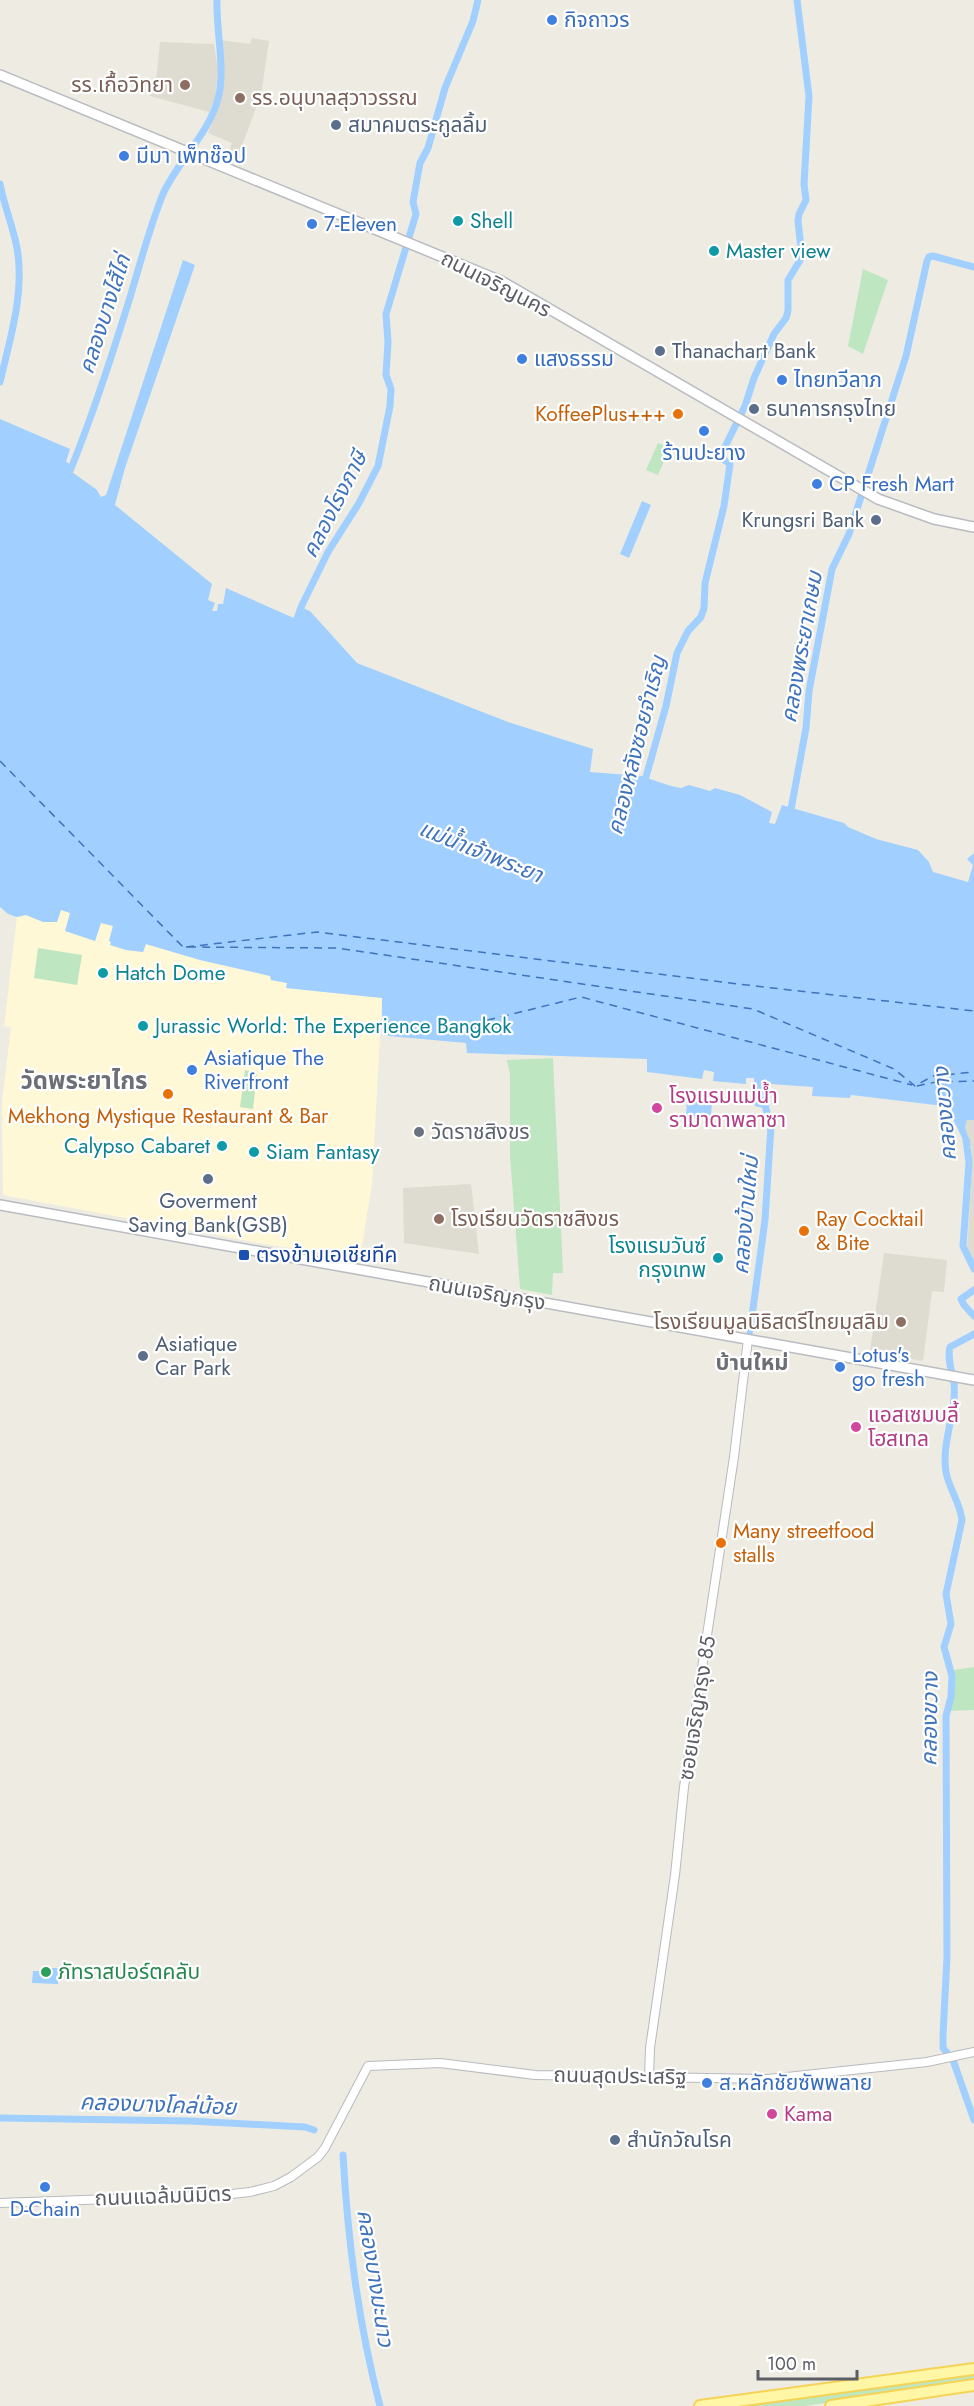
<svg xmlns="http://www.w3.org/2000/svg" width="974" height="2406" font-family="Jost,'Noto Sans Thai',sans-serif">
<rect width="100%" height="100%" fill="#eeece2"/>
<path fill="#fef8d7" d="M61,910L71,913L66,931L95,941L101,923L113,926L109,940L126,950L143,952L145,944L200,960L270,976L271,980L287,983V988L382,998L372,1184L360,1258L264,1244L3,1195L2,1103L11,1027L4,1026L17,917L26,915L43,922H57Z"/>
<path fill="#dedbd1" d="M252,38L269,41L261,95L237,159L228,155L232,143L208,133L221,101L224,74L220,40L250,44Z
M160,42L214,44L218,68L216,96L209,112L150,96L157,73Z
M967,1120H974V1264L967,1250L972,1165L971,1145L965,1127Z
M471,1184L479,1254L404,1243L403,1188Z
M884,1253L947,1260L944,1292L932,1291L923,1361L870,1351Z"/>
<path fill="#bee6c1" d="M863,269L888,280L863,354L848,346Z
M658,443L670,448L658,475L646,470Z
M38,948L82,955L77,985L34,978Z
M553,1058L563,1273H553L552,1295L520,1289L510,1155V1075L507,1060Z
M245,1070L257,1073L253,1109L240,1107Z
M974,1667V1710L948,1711L954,1696V1670Z
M974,2372V2381L805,2406H741Z"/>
<path fill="#a1cfff" d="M183,260L195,265L125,468L115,505L212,584L208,600L215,603L212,611H217L218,604H223L226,588L296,619L303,608L310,611L357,663L508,722L593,749L590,772L641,776L671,786L681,788L689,785L710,791L715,788L740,795L772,812L769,823L775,824L782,805L844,823L848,827L876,839L918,850L929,862L933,872L968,882L973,865L967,859L974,853V1120H967L965,1127L971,1145L966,1146L952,1117V1107L851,1095L850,1098L812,1096L813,1087L770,1084L769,1109L755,1106L754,1078H746V1084L713,1081L714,1072L704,1070L702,1079L647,1072V1059L467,1053L466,1043L388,1036L382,1014V998L286,988L287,983L271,980L270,976L200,960L146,944L143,952L126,950L110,945L111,942L109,941L113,926L101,923L95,941L65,931L70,913L61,910L57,922H43L26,915L17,917L8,914L0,907V419L70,449L66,462L73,465L72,472L97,490L101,497L106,495Z
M642,501L651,505L629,558L620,554Z
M687,1099L712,1101L711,1117L686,1116Z
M41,1968H58V1984L32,1983L33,1971H41Z"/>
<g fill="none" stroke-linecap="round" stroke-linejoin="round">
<path stroke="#a1cfff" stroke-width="7" d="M0,184C4,206 13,226 17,248C25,292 10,339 0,382
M70,471C92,417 110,362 127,307C139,269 148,231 163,194C177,162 211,132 219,95C225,65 216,31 217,0
M294,627L302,605L328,552L359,503L378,466L390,406L391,389L386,375L388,342L386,314L416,214L413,202L420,163L428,148L445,88L473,21L478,0
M644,784L666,706L677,653L688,631L701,617L704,608L705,583L724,506L730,464L720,457L745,406L754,378L774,334L786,318L788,311V280L802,257L798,221L799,214L806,200L804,184L809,96L797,0
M790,815L806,728L809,691L832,569L849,534L906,356L927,261L929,257L933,256L974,267
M966,1140L969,1162L963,1246L974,1269
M974,1290L961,1299L964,1305L974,1316
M750,1331L765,1220L771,1126L764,1102
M974,1334L950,1347C947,1359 952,1371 954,1383C957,1413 941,1442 946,1472C949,1489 960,1502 962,1520L946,1594L951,1624L944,1647L952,1676L951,1697L946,1716L947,1957L943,2035V2048L953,2060L974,2120
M0,2118L190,2121L305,2127L314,2130
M343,2155C348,2242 358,2321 380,2406"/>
<path stroke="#3f73bc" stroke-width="1.5" stroke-dasharray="8 6" stroke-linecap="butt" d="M0,761L183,947L337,948L753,1009L894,1069L915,1086L933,1076L974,1072
M186,947L317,932L755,986L974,1011
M460,1027L581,997L912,1085
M917,1086L936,1082L974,1081"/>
<defs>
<path id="tertiary" d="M649,2077L650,2048L675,1875L684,1787L734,1457L748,1339
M0,2203L222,2195L250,2192L274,2186L291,2177L318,2157L325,2148L368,2066L440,2063L535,2075L768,2079L927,2062L974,2052"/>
<path id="secondary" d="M0,75L501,281L878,499L934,519L974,527
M0,1205L974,1380"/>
<path id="primary" d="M700,2406L974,2369
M831,2406L974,2385"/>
</defs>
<use href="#tertiary" stroke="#b8babf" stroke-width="10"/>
<use href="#secondary" stroke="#b8bbc1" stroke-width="12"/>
<use href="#primary" stroke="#f4d356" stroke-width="14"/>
<use href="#tertiary" stroke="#fff" stroke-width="8"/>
<use href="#secondary" stroke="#fff" stroke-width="9"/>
<use href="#primary" stroke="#fff7a6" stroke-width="10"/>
</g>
<g fill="#3f7fe0" stroke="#fff" stroke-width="2">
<circle cx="552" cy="20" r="6"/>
<circle cx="124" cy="156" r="6"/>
<circle cx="312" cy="224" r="6"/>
<circle cx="522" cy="359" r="6"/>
<circle cx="782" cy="380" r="6"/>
<circle cx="704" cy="431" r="6"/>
<circle cx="817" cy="484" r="6"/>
<circle cx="192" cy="1070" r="6"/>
<circle cx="840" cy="1367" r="6"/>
<circle cx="707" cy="2083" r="6"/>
<circle cx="45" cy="2187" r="6"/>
</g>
<g fill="#8d6e63" stroke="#fff" stroke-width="2">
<circle cx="185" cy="85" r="6"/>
<circle cx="240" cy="98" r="6"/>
<circle cx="439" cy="1219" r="6"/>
<circle cx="901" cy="1322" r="6"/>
</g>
<g fill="#5c6f8a" stroke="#fff" stroke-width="2">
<circle cx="336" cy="125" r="6"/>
<circle cx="660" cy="351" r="6"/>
<circle cx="754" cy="409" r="6"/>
<circle cx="876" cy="520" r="6"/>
<circle cx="208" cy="1179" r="6"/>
<circle cx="143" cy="1356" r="6"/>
<circle cx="615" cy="2140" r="6"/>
</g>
<g fill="#0f9aa8" stroke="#fff" stroke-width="2">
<circle cx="458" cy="221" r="6"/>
<circle cx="714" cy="251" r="6"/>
<circle cx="103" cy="973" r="6"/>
<circle cx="143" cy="1026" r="6"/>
<circle cx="222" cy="1146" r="6"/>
<circle cx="254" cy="1152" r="6"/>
<circle cx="718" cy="1258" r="6"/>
</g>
<g fill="#e8710a" stroke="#fff" stroke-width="2">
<circle cx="678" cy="414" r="6"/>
<circle cx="168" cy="1094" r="6"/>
<circle cx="804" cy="1231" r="6"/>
<circle cx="721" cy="1543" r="6"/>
</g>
<g fill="#d1479c" stroke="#fff" stroke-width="2">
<circle cx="657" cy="1108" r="6"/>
<circle cx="856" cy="1427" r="6"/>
<circle cx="772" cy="2114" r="6"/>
</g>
<circle fill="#6b7280" stroke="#fff" stroke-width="2" cx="419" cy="1132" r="6"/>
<rect fill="#1a4fb4" stroke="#fff" stroke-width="2" x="238" y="1249" width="12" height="12" rx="3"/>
<circle fill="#2e9e5b" stroke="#fff" stroke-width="2" cx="46" cy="1972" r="6"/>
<g text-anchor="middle" stroke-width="4.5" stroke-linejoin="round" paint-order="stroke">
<g font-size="21" fill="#366cbe" stroke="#fff" text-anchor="start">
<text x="564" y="27">กิจถาวร</text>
<text x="136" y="163">มีมา เพ็ทช๊อป</text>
<text x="324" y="231">7-Eleven</text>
<text x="534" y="366">แสงธรรม</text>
<text x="794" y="387">ไทยทวีลาภ</text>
<text x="704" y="460" text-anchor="middle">ร้านปะยาง</text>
<text x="829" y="491">CP Fresh Mart</text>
<text x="204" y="1065">Asiatique The<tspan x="204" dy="24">Riverfront</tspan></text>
<text x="852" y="1362">Lotus's<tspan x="852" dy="24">go fresh</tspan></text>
<text x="719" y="2090">ส.หลักชัยซัพพลาย</text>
<text x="45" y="2216" text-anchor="middle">D-Chain</text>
</g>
<g font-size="21" fill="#785e54" stroke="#fff" text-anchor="end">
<text x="173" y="92">รร.เกื้อวิทยา</text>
<text x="252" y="105" text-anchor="start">รร.อนุบาลสุวาวรรณ</text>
<text x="451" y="1226" text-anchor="start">โรงเรียนวัดราชสิงขร</text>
<text x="889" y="1329">โรงเรียนมูลนิธิสตรีไทยมุสลิม</text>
</g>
<g font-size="21" fill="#4e5e75" stroke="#fff" text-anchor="start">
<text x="348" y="132">สมาคมตระกูลลิ้ม</text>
<text x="672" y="358">Thanachart Bank</text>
<text x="766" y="416">ธนาคารกรุงไทย</text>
<text x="864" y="527" text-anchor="end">Krungsri Bank</text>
<text x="208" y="1208" text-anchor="middle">Goverment<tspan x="208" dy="24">Saving Bank(GSB)</tspan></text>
<text x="155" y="1351">Asiatique<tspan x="155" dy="24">Car Park</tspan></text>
<text x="627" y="2147">สำนักวัณโรค</text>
</g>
<g font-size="21" fill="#0d838f" stroke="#fff" text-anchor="start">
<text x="470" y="228">Shell</text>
<text x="726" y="258">Master view</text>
<text x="115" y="980">Hatch Dome</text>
<text x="155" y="1033">Jurassic World: The Experience Bangkok</text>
<text x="210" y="1153" text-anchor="end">Calypso Cabaret</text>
<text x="266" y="1159">Siam Fantasy</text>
<text x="706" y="1253" text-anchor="end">โรงแรมวันซ์<tspan x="706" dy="24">กรุงเทพ</tspan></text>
</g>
<g font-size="21" fill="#5b5e64" stroke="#fff">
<text transform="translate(496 284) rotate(27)" y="7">ถนนเจริญนคร</text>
<text transform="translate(487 1293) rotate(10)" y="7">ถนนเจริญกรุง</text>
<text transform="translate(697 1708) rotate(-81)" y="7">ซอยเจริญกรุง 85</text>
<text transform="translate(620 2076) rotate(1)" y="7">ถนนสุดประเสริฐ</text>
<text transform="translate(163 2196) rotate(-2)" y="7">ถนนแฉล้มนิมิตร</text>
</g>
<g font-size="21" fill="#c56008" stroke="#fff" text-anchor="start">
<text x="666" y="421" text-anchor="end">KoffeePlus+++</text>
<text x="168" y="1123" text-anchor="middle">Mekhong Mystique Restaurant &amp; Bar</text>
<text x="816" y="1226">Ray Cocktail<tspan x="816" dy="24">&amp; Bite</tspan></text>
<text x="733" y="1538">Many streetfood<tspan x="733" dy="24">stalls</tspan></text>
</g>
<g font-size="21" fill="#b23c85" stroke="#fff" text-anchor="start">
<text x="669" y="1103">โรงแรมแม่น้ำ<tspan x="669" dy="24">รามาดาพลาซา</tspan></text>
<text x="868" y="1422">แอสเซมบลี้<tspan x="868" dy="24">โฮสเทล</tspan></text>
<text x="784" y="2121">Kama</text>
</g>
<g font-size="21" fill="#5b616d" stroke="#fff" text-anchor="start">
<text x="431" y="1139">วัดราชสิงขร</text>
</g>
<g font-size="21" fill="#164399" stroke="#fff" text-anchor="start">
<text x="256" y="1262">ตรงข้ามเอเชียทีค</text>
</g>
<g font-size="21" fill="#27864d" stroke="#fff" text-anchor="start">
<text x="58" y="1979">ภัทราสปอร์ตคลับ</text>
</g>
<g font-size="22" font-style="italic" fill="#3f73bc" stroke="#fff">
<text transform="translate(104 314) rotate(-72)" y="8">คลองบางไส้ไก่</text>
<text transform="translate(334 504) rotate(-63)" y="8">คลองโรงภาษี</text>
<text transform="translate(801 647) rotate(-80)" y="8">คลองพระยาเกษม</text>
<text transform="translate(636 745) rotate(-76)" y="8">คลองหลังซอยจำเริญ</text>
<text transform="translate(481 851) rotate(22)" y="8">แม่น้ำเจ้าพระยา</text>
<text transform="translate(944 1114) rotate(-95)" y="8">คลองขวาง</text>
<text transform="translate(745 1215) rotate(-85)" y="8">คลองบ้านใหม่</text>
<text transform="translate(929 1719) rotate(-89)" y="8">คลองขวาง</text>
<text transform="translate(158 2104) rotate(2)" y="8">คลองบางโคล่น้อย</text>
<text transform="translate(376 2278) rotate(81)" y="8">คลองบางมะนาว</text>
</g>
<g font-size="22" font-weight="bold" fill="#6c7076" stroke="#fff">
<text x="752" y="1370">บ้านใหม่</text>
</g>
<g font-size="24" font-weight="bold" fill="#6c7076" stroke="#fff">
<text x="84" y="1089">วัดพระยาไกร</text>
</g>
</g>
<path d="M758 2370v9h99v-9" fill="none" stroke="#5b5e64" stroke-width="3"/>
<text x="767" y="2370" font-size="18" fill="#5b5e64" stroke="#ffffff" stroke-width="4.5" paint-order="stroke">100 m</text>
</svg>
